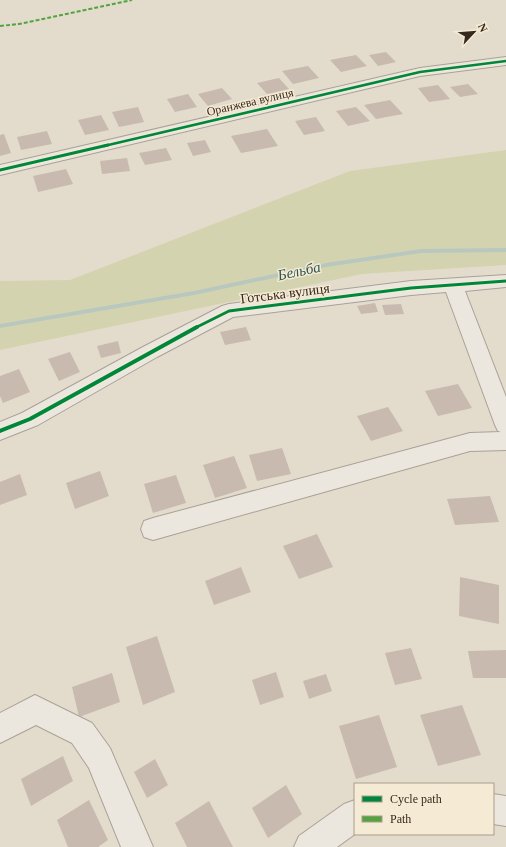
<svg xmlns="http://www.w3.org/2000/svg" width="506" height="847" font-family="'Times New Roman',serif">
<rect width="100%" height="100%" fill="#e3dccd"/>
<path fill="#d4d3af" d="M506,150V265L362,274L0,350V281L70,280L350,171Z"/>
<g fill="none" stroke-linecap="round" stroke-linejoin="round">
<path fill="#b8c8be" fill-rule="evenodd" d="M506,248V252L421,253L326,267L194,295L0,328V324L194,291L326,263L421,249Z"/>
</g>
<path fill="#c8baae" d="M386,52L396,62L378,66L369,55Z
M356,55L367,66L341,72L330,60Z
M308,66L319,78L293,84L282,71Z
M279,78L289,89L267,94L257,83Z
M468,84L478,94L460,97L450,87Z
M438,85L450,99L429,102L418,88Z
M222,88L232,99L208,106L198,94Z
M188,94L197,107L175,112L167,99Z
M390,100L403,114L376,119L364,105Z
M138,107L144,122L119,127L112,112Z
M356,107L370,121L348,126L336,111Z
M101,115L109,130L85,135L78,120Z
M316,117L325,131L304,135L295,121Z
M267,129L278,146L241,153L231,136Z
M47,131L52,144L21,150L17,137Z
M4,134L11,153L0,156V135Z
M205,140L211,152L193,156L187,143Z
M166,148L172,160L145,165L139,153Z
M127,158L130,171L102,174L100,161Z
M66,169L73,184L38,192L33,176Z
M375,303L378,312L361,314L357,306Z
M401,304L404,314L385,315L382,305Z
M246,327L251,340L225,345L220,332Z
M118,341L121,353L101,358L97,346Z
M70,352L80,372L59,381L48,359Z
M19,369L30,392L3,403L0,396V376Z
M458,384L472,408L438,416L425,391Z
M388,407L403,431L371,441L357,416Z
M282,448L291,474L257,481L249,455Z
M234,456L247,488L215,498L203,465Z
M100,471L109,496L75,509L66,483Z
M20,474L27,495L0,505V482Z
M176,475L186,503L153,513L144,484Z
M490,496L499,522L455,525L447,499Z
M317,534L333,567L299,579L283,546Z
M241,567L251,592L214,605L205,581Z
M460,577L499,585V624L459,616Z
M157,636L175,692L143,705L126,647Z
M411,648L422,679L395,685L385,653Z
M506,650V678H473L468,651Z
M276,672L284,697L260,705L252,680Z
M112,673L120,702L79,717L72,687Z
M326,674L332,691L309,699L303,681Z
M462,705L481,755L438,766L420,715Z
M379,715L397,767L356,779L339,726Z
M63,756L73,781L31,806L21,779Z
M155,759L168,785L147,798L134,772Z
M286,785L302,814L268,838L252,808Z
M89,800L108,840L98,847H68L57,820Z
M209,801L233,847H187L175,823Z"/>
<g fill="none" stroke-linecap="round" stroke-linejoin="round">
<defs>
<path id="minor" d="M506,57V65L420,76L0,175V165L420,68Z
M506,275V287L465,291L506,397V450L470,451L153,540L144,537L141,529L144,521L153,518L470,433L501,432L498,431L495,425L446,292L411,295L233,317L157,357L38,425L0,440V422L22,413L143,347L222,306L229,304L411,281Z
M35,695L92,723L110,748L153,847H121L89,768L72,743L36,725L0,743V713Z
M493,794L506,796V826L493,824Z
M355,800V834L337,847H294L299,836L344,804Z"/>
</defs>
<use href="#minor" stroke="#a9a196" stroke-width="2"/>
<use href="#minor" fill="#ece7de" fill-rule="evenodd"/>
<path stroke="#53a341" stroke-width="2" stroke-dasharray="4 2" stroke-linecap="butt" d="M0,26L19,24L132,0"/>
<defs>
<path id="cycleway-far2" d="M104,146L420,72L506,61"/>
<path id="cycleway-far1" d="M0,170L108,145
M195,328L229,311L411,288L506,281"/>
<path id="cycleway" d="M0,431L30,419L197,327"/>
</defs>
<use href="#cycleway-far2" stroke="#f5ead3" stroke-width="4"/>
<use href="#cycleway-far1" stroke="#f5ead3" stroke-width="5"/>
<use href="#cycleway" stroke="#f5ead3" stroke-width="6"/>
<use href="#cycleway-far2" stroke="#00873e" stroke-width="2.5"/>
<use href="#cycleway-far1" stroke="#00873e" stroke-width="3"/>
<use href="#cycleway" stroke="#00873e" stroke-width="4"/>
</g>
<g text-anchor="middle" stroke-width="3" stroke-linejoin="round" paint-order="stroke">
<g font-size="12" fill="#38291e" stroke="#f5ead3">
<text transform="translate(250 102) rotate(-13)" y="4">Оранжева вулиця</text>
</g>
<g font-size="14" fill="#38291e" stroke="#f5ead3">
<text transform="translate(285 293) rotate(-7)" y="5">Готська вулиця</text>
</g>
<g font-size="15" font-style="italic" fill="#2d5753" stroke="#f5ead3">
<text transform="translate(299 271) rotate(-12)" y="5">Бельба</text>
</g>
</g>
<rect x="354" y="783" width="140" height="52" fill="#f5ead3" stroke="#a99d8b"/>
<rect x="362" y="796" width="20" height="6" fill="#00873e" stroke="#a99d8b"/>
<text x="390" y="803" font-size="12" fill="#38291e">Cycle path</text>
<rect x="362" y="816" width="20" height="6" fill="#53a341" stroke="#a99d8b"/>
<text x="390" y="823" font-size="12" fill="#38291e">Path</text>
<g transform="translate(474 32) rotate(64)" stroke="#f5ead3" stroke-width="3" paint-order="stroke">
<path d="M0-3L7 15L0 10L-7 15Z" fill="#38291e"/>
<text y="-6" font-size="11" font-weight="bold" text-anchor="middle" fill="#38291e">N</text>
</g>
</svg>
